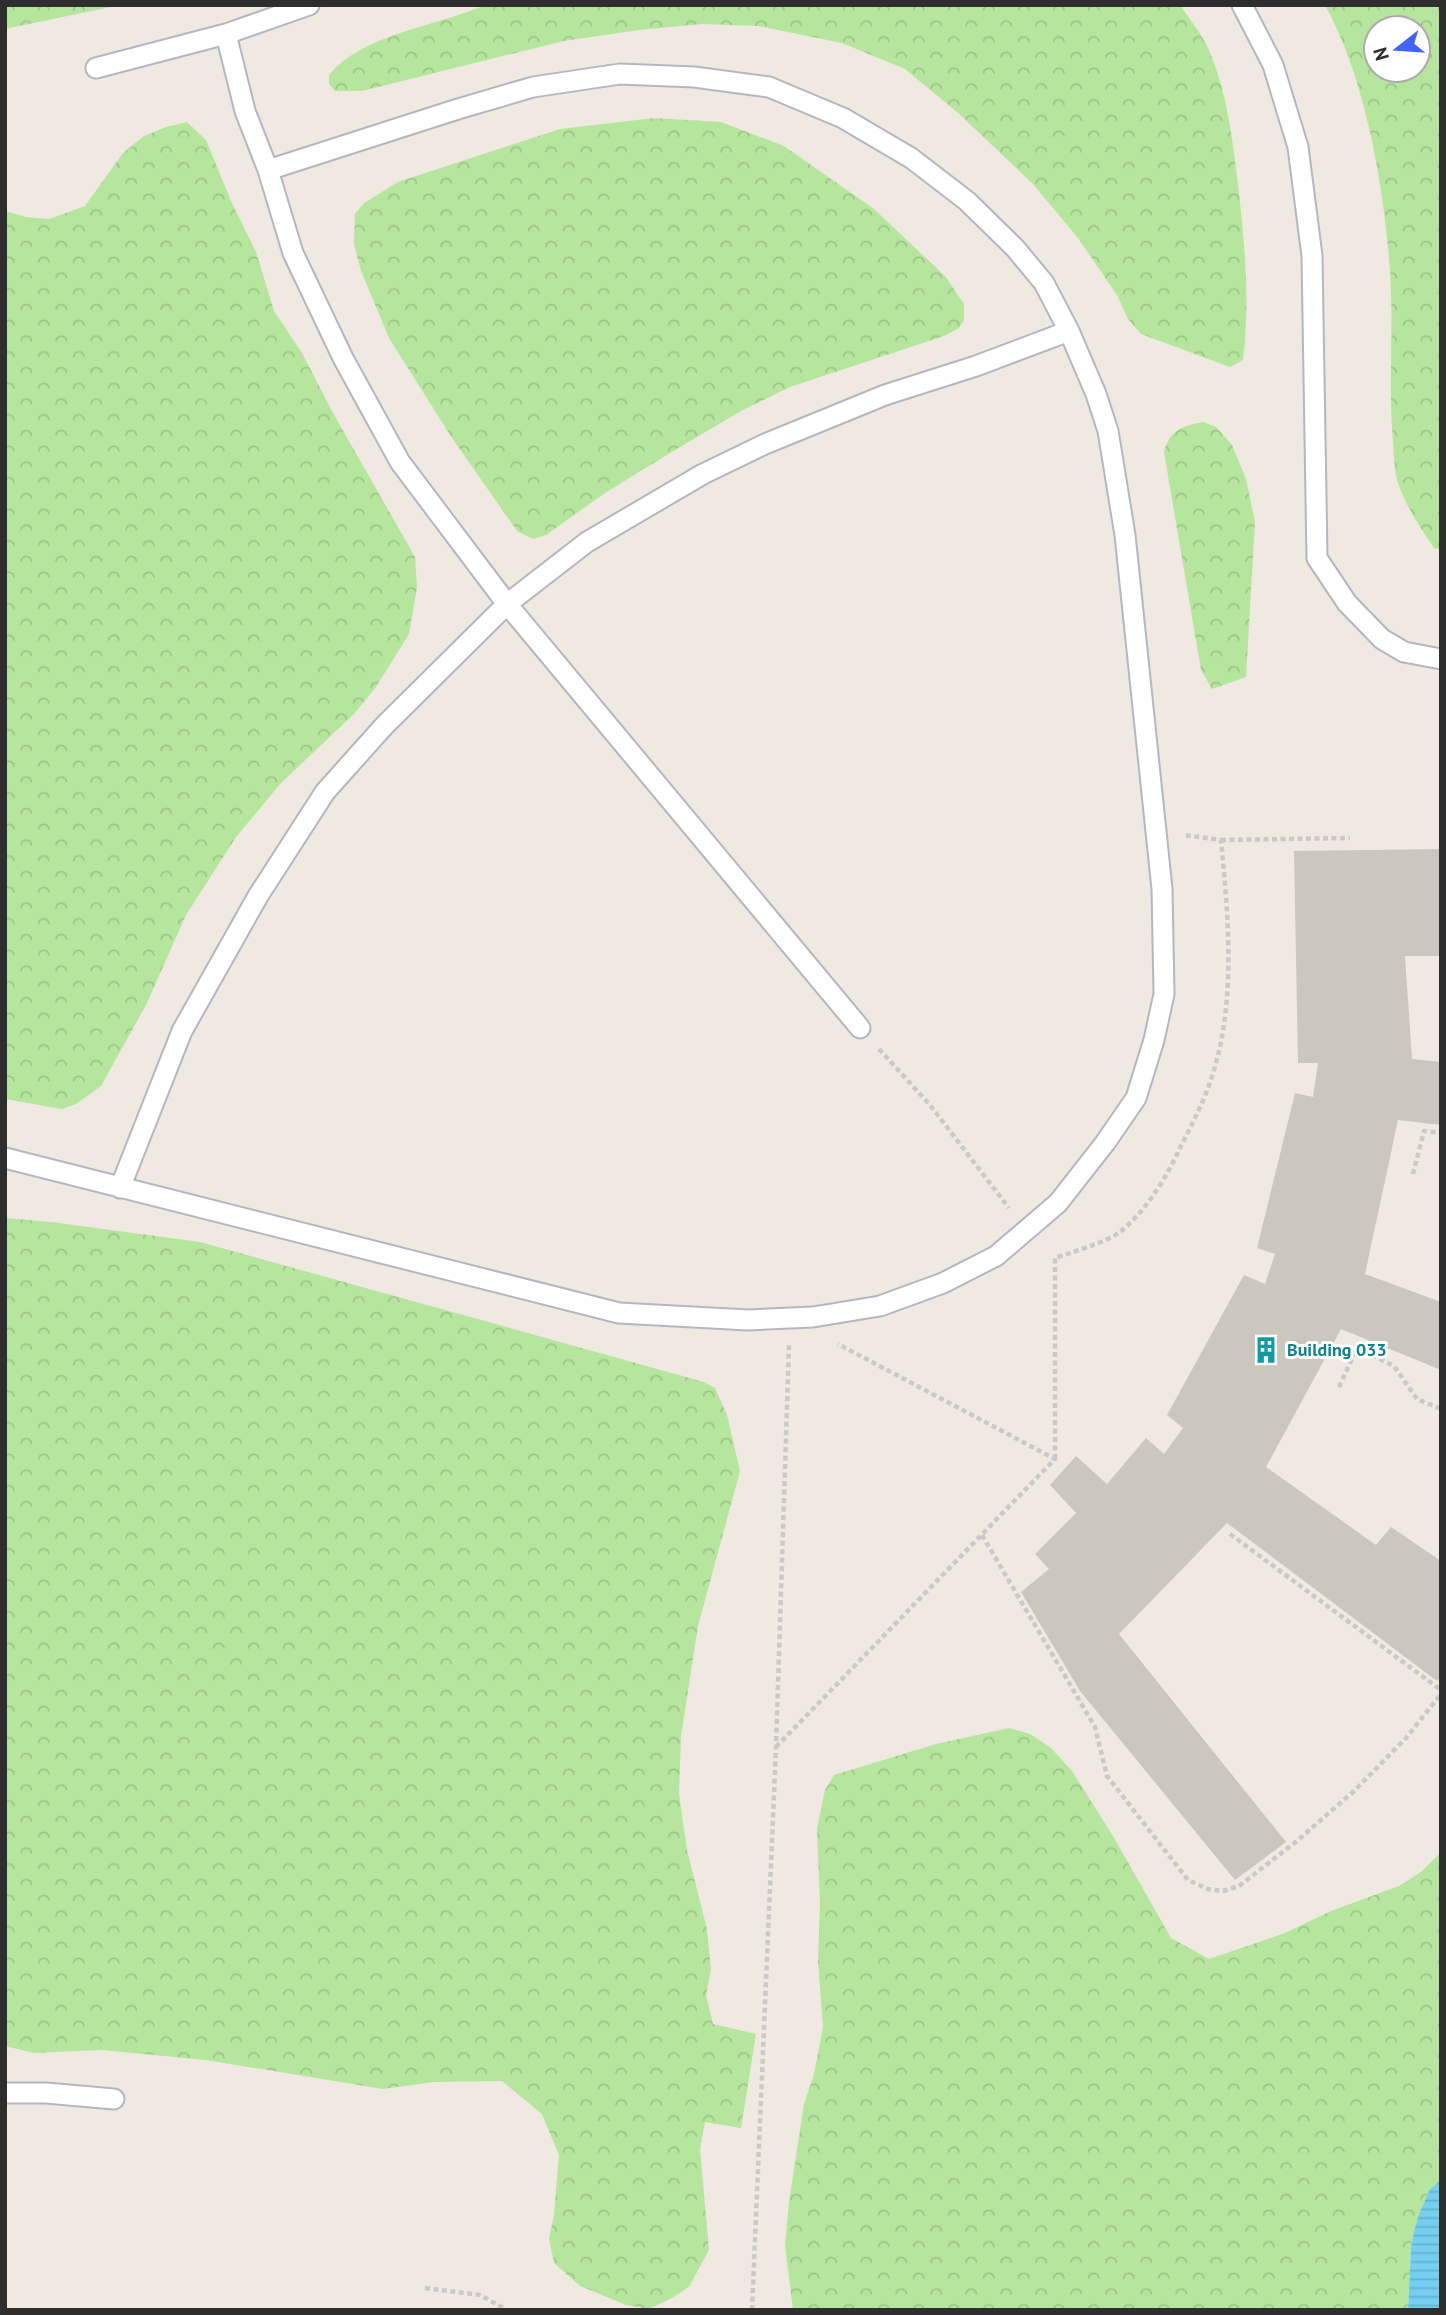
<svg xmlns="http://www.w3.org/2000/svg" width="1446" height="2315" font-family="'PT Sans',sans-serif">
<defs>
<pattern id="forest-crowns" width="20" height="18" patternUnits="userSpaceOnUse" patternTransform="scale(1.75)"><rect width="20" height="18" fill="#b6e59e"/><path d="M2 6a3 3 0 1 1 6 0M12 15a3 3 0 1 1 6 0" fill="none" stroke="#9dc588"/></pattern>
<pattern id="water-rules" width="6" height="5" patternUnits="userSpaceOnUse" patternTransform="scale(1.75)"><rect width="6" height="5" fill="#75cff0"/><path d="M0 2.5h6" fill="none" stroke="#66b2ce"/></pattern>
</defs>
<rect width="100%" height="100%" fill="#efe9e1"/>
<path fill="url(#forest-crowns)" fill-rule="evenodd" d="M5,5H120L5,29Z
M485,5H1180C1189,18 1200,32 1207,46C1228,92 1233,144 1239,193C1245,250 1250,304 1243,360L1230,367L1141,334L1128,319L1117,295L1078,238L1033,184L957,112L905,69L842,43L758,26L702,24L639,30L564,41L362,91H335L329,84V75C364,33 436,27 485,5Z
M1325,5H1441V550L1434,548C1420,527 1406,507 1398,483C1394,470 1394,454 1393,441C1388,385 1394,328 1390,271C1384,188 1366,79 1325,5ZM1418,28V70H1376V28Z
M654,118L721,122L784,146L874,209L945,276L964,304V320L959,328L944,336L790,387L741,411L665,456L605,493L546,535L533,539L517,531L452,438L389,338L361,271L354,244L355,214L364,203L398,182L560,129Z
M187,122L206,140L231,201L256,252L274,311L302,353L333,413L415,557L417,587L409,634L376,687L354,714L281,783L236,837L186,915L146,1005L101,1086L76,1104L62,1109L5,1099V211L26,217L49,219L85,206L123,153L144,136L166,127Z
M1203,422L1216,427L1232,445L1246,479L1255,522L1246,677L1212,689L1201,670L1164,452C1170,430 1182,426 1203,422Z
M5,1218L51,1222L200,1242L704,1382L715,1388L727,1415L740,1471L698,1626L681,1736L679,1794L687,1850L707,1929L711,1970L706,1995L713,2024L756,2034L741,2128L705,2122L700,2149L709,2250L689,2287L672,2298L649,2309L626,2305L580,2286L554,2263L549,2238L554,2215L559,2155L542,2114L502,2081L434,2082L383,2089L206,2060L101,2050L34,2053L5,2046Z
M1009,1728L1030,1734L1051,1748L1072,1771L1113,1836L1171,1938L1209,1959L1285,1933L1331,1911L1399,1886L1421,1872L1441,1852V2180L1430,2189L1419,2214L1414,2231L1411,2248L1408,2310H793L785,2245L789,2202L804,2104L814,2074L823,2027L818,1960L820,1904L817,1828L825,1790L834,1775L936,1744Z"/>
<path fill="url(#water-rules)" d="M1441,2180V2310H1408L1411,2248L1414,2231L1419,2214L1430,2189Z"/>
<path fill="#cbc7bf" d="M1441,849V956H1405L1412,1059L1441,1062V1125L1398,1120L1365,1274L1441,1302V1370L1341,1329L1266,1467L1376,1545L1391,1527L1441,1561V1676L1437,1681L1227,1523L1119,1634L1286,1842L1235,1880L1080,1691L1021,1592L1049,1569L1035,1554L1076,1513L1050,1485L1076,1456L1107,1484L1146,1438L1164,1454L1183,1428L1167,1415L1244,1275L1265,1284L1275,1254L1257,1248L1295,1093L1313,1097L1318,1063H1298L1294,851Z"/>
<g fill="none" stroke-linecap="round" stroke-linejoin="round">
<defs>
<path id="service" d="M1242,5L1273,65L1298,147L1312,256L1317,558L1347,603L1382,639L1404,652L1441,659
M226,34L245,111L268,170L293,253L343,358L400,462L507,604L860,1028
M96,68L226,34L309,5
M5,1158L619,1313L748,1320L813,1317L880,1306L943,1283L996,1256L1058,1203L1105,1143L1136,1098L1154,1040L1164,994L1162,889L1125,535L1108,431L1096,394L1069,331L1044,283L1015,248L967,201L911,158L843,118L769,87L694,77L620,74L533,87L458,109L268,170
M120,1188L182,1031L258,896L325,792L384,726L507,604L587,542L703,474L765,444L885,395L976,366L1069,331
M5,2093H46L114,2099"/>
</defs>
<use href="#service" stroke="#b4b7c1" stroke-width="23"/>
<path stroke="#c9c9c9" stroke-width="4.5" stroke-dasharray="5 3.5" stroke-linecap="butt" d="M1221,840L1350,838
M879,1049L930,1105L1009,1208
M1413,1174L1424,1131L1441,1133
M1339,1387L1357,1348L1394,1366L1417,1399L1441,1409
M1055,1459V1258C1072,1252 1107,1242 1120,1232C1147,1210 1166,1178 1181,1146C1189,1130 1197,1115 1204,1098C1238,1018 1229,924 1221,840L1184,835
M1230,1534L1441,1690
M982,1535L1095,1727L1107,1776L1188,1880L1208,1889L1223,1891L1239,1886L1297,1841L1354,1791L1406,1738L1441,1694
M776,1747L1055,1459L838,1344
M425,2288L480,2295L507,2310
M752,2310L776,1747L789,1345"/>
<use href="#service" stroke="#fff" stroke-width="19"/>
</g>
<defs>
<symbol id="building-bare" viewBox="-9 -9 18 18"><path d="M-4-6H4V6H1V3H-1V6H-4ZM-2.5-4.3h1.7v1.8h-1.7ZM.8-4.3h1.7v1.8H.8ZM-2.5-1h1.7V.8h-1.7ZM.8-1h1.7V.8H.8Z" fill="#0f9aa8" stroke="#fff" stroke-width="2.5" paint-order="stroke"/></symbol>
</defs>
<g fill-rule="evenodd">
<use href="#building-bare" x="1247" y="1331" width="38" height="38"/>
</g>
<g text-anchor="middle" stroke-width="6" stroke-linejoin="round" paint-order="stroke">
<g font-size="18" font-weight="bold" fill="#0d838f" stroke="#fff" text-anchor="start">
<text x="1287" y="1356">Building 033</text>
</g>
</g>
<rect width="1446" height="2315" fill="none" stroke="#2e2e2e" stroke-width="14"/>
<g transform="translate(1397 49) rotate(253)"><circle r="33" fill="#ffffff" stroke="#ababab" stroke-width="2"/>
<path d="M0-5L12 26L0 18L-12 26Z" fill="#4264fb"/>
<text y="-10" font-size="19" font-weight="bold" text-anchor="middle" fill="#2e2e2e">N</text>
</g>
</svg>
